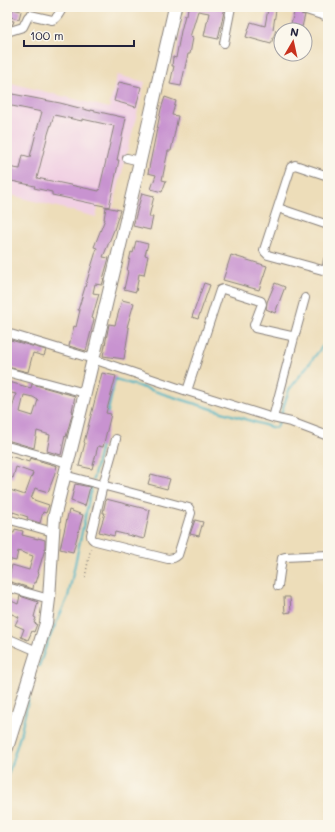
<svg xmlns="http://www.w3.org/2000/svg" width="335" height="832" font-family="Mali,sans-serif">
<rect width="100%" height="100%" fill="#fbf7ec"/>
<filter id="ink" filterUnits="userSpaceOnUse"><feTurbulence type="fractalNoise" baseFrequency=".025" numOctaves="2"/><feDisplacementMap in="SourceGraphic" scale="8" xChannelSelector="R" yChannelSelector="G"/><feConvolveMatrix kernelMatrix="1 2 1 2 8 2 1 2 1" color-interpolation-filters="sRGB"/></filter>
<filter id="wash" filterUnits="userSpaceOnUse"><feTurbulence type="fractalNoise" baseFrequency=".012" numOctaves="4" result="noise"/><feDisplacementMap in="SourceGraphic" scale="16" xChannelSelector="R" yChannelSelector="G"/><feGaussianBlur stdDeviation="0.9" result="paint"/><feColorMatrix in="noise" values="0 0 0 0 0 0 0 0 0 0 0 0 0 0 0 0 0 1.4 0 .05"/><feComposite in="paint" operator="in"/></filter>
<g filter="url(#wash)">
<rect width="100%" height="100%" fill="#edddb9"/>
<path fill="#f1d0e3" d="M117,75L145,82L113,208L99,204L96,217L7,194V82L109,108Z"/>
<g fill="none" stroke-linecap="round" stroke-linejoin="round">
<path stroke="#47b3c4" stroke-width="2" d="M107,416L115,379L274,428L277,427L279,421
M280,417L289,390L328,339
M93,480L101,445
M39,666L48,641L68,597L92,485
M7,778L20,736L29,697"/>
</g>
<g id="blocks">
<path fill="#c893d0" fill-rule="evenodd" d="M188,7H225L218,39L204,36L209,13L198,11L190,37L193,38L190,54H188L181,86L170,84L174,66H172L173,57L176,58L181,31L185,15H187Z
M13,9L21,11L19,19L10,17Z
M268,9L276,10L273,29L276,30L271,44L246,37L251,22L265,26Z
M295,9L297,10L301,14L305,15L302,27L291,24Z
M7,20L14,21L13,24L7,26Z
M119,82L141,87L136,107L114,101Z
M7,93L60,103L91,111V110L126,118L117,160H119L109,207L52,195V192L34,188L35,186L7,180V167L20,169L23,155L30,157L36,133L42,112L7,105ZM54,115L82,121V119L114,126L99,191L37,178L48,134Z
M165,97L176,101L172,115L178,116L171,151H168L162,180L166,181L162,192L151,189L156,175L148,173L161,109Z
M142,193L154,196L149,217H153L150,230L133,226Z
M106,207L120,210L114,230L103,257L109,258L103,279H104L102,285L95,284L93,293L99,294L92,318L94,319L86,351L69,346L74,326L76,327L80,310H78L97,248L94,247L105,219H104Z
M136,241L148,244L145,255L148,256L144,275L139,274L136,292L124,289L128,271H127L131,252L133,253Z
M231,255L267,266L259,290L223,280Z
M204,283L210,285L198,319L192,317Z
M275,283L285,287L275,313L266,309L267,302Z
M122,300L134,303L127,327L129,328L124,359L103,356L109,324L115,325Z
M7,339L46,350L44,356L33,353L28,372L7,367Z
M102,373L116,376L106,413L111,414L103,447L98,446L92,469L79,466L85,443L84,442Z
M9,382L31,388L32,384L75,396L72,411H73L66,437L65,436L61,455L47,451L50,435L37,431L34,448L7,440V418L9,419L16,394L7,392V386H9ZM24,395L33,397L38,400L33,416L20,412Z
M10,456L29,462L30,458L57,466L53,479L48,492L35,488L31,499L49,505L46,513L43,512L40,523L27,519L28,517L13,512L12,515L7,514L9,504H7V489L25,495L33,473L16,467L13,478L7,476V465Z
M151,474L170,479L167,489L148,484Z
M75,484L90,487L85,506L71,501Z
M106,499L150,510L144,539L115,532L114,536L99,532L105,513H103Z
M69,510L83,515L73,552L60,549Z
M195,520L203,522L199,536L190,534Z
M15,529L23,531L22,535L38,539V538L45,540V549L38,572L39,573L36,583L34,582L33,589L8,581L12,565L29,570L33,556L18,551L16,561L7,559V532L14,533Z
M20,596L38,602L34,617L36,618L34,623L37,624L34,632L32,631L28,640L21,637L24,629L15,625L19,617L7,612V599L18,604Z
M284,597H290L291,612L285,613Z"/>
</g>
</g>
<g filter="url(#ink)">
<use href="#blocks" fill-opacity="0" stroke="#88807a" stroke-width="1"/>
<g fill="none" stroke-linecap="round" stroke-linejoin="round">
<defs>
<path id="minor" d="M7,9L8,7
M7,32L23,27L28,17L30,15L52,20C57,19 60,12 63,7
M224,43L231,7
M127,158L140,161
M278,208L328,225
M328,260L326,271L328,272
M326,271L268,255L265,252L264,250L291,167L295,165L328,176
M7,333L93,359L187,391L273,418L291,422L328,436
M294,338L305,298
M7,372L85,393
M187,391L220,290L223,289L261,301L262,304L254,325L255,328L291,336L294,338L273,418
M7,446L68,463
M64,475L189,508L191,513L178,555C175,558 173,559 168,559L96,541C92,540 91,539 91,535L103,485L116,439
M7,519L53,532
M278,586L282,558L285,557L328,555
M7,587L49,599
M7,638L37,651"/>
<path id="highway" d="M304,7L328,15
M7,748L46,623L49,599L54,518L85,393L137,174L175,7"/>
</defs>
<use href="#minor" stroke="#88807a" stroke-width="10"/>
<use href="#highway" stroke="#88807a" stroke-width="14"/>
<path stroke="#88807a" stroke-width="1.5" stroke-dasharray="1 3" stroke-linecap="butt" d="M85,577L91,547"/>
<use href="#minor" stroke="#fff" stroke-width="8"/>
<use href="#highway" stroke="#fff" stroke-width="12"/>
</g>
</g>
<rect width="335" height="832" fill="none" stroke="#fbf7ec" stroke-width="24"/>
<g transform="translate(293 42) rotate(9)"><circle r="19" fill="#fbf7ec" stroke="#a4a2a5"/>
<path d="M0-3L7 15L0 10L-7 15Z" fill="#c8321e"/>
<text y="-6" font-size="11" font-weight="bold" text-anchor="middle" fill="#22223b">N</text>
</g>
<path d="M24 40v6h110v-6" fill="none" stroke="#22223b" stroke-width="2"/>
<text x="30" y="40" font-size="12" fill="#22223b" stroke="#fbf7ec" stroke-width="3" paint-order="stroke">100 m</text>
</svg>
